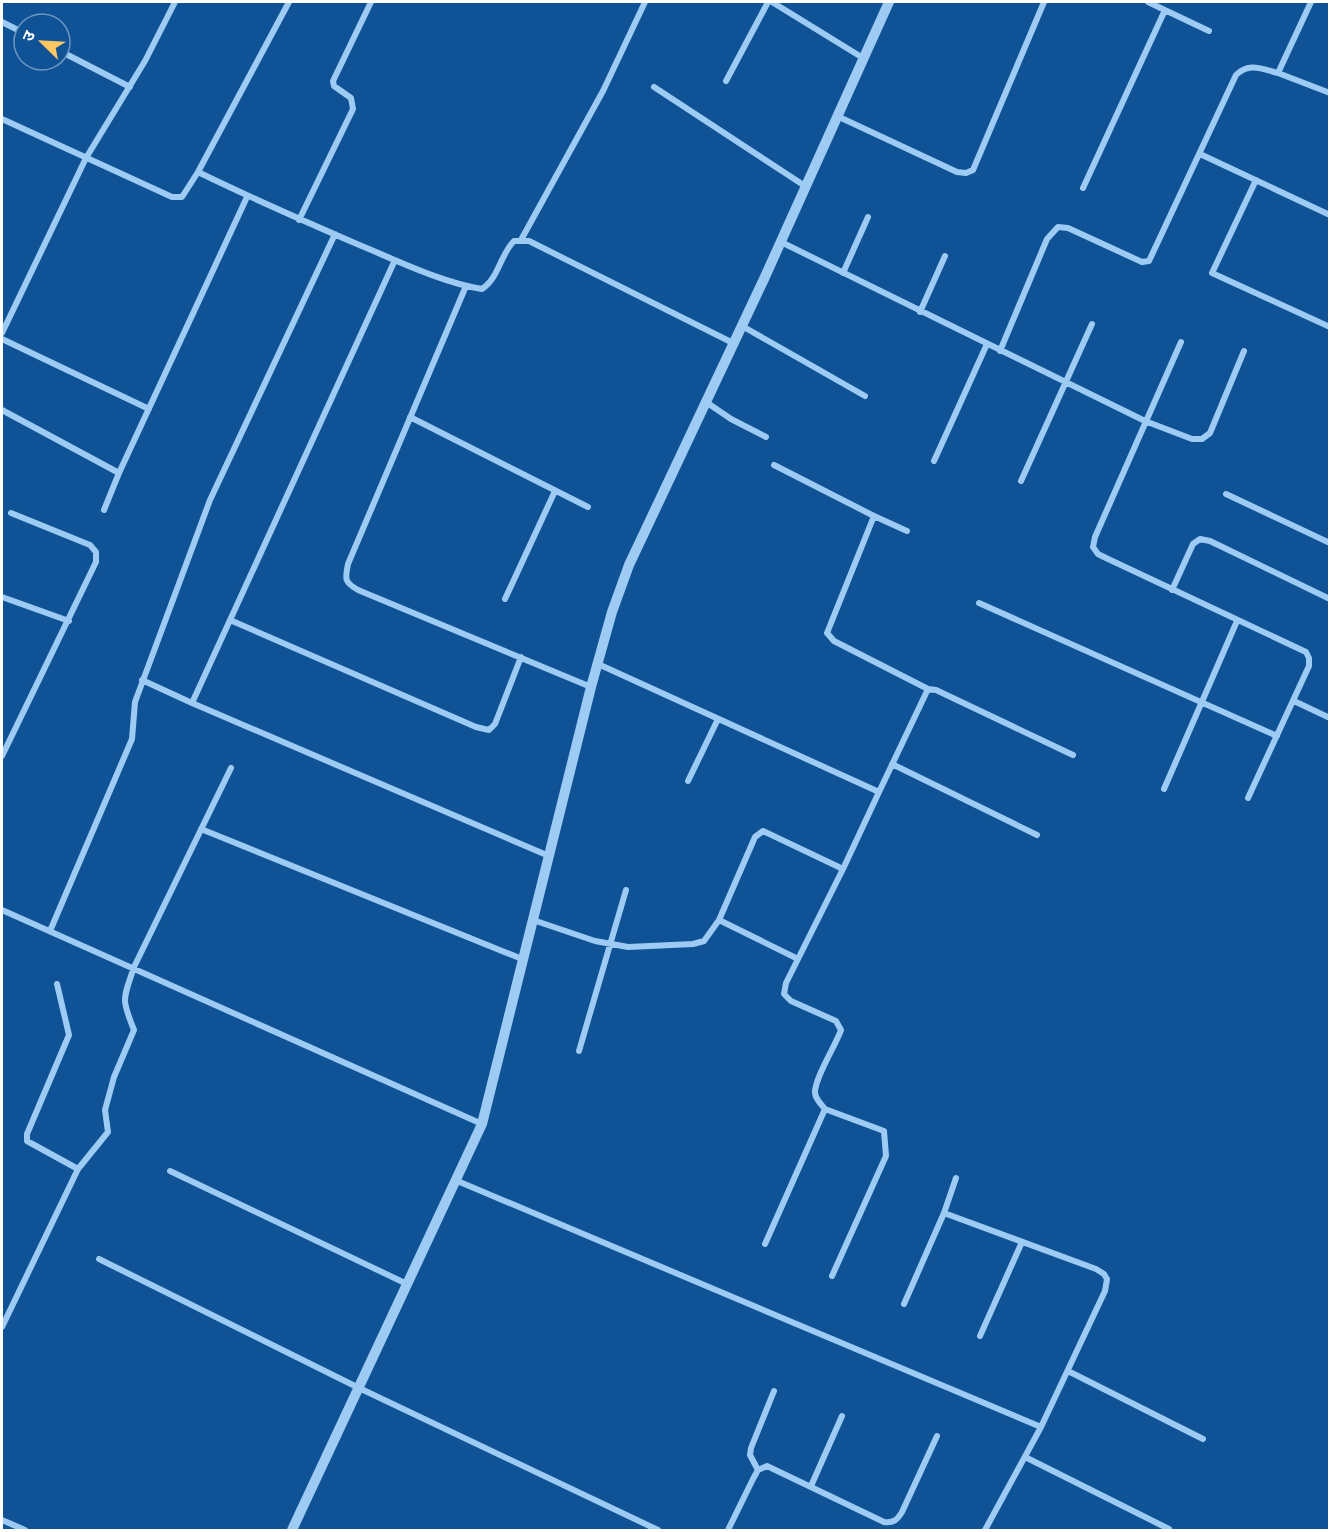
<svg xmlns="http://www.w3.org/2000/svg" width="1331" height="1532" font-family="Jost,'Noto Sans Devanagari',sans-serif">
<rect width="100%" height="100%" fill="#0f5396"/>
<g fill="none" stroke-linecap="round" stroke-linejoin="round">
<path stroke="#9ecbf4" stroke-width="6" d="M772,2L863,58
M1148,2L1209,31
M2,22L24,33
M60,51L130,87
M1278,73L1330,93
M726,81L768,2
M654,87L805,186
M837,116L957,172L966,173L973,170L1044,2
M2,119L172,197H182L198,172L289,2
M1200,154L1330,215
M198,172C251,198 304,221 357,244C396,260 440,282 482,289C499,278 500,255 514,241H529L733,343
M1256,180L1212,273L1330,327
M1083,188L1165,10
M299,220L353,109L351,98L334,86L333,81L371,2
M521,240L603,91L645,2
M781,242L1145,421L1192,439H1202L1210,433L1244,351
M843,273L868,217
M466,286L348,564C345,579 344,582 358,590L591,687
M920,312L945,256
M742,326L865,396
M2,333L86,158L145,61L175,2
M2,339L149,409
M1181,342L1095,537L1093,547L1098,554L1106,558L1306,652L1309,658V666L1248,798
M1000,351L1047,239L1058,227L1068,228L1142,262L1149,261L1236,75C1249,62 1262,69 1278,73L1311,2
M706,402L731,419L766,437
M2,410L119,473
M410,417L588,507
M934,461L987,344
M774,465L874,516L827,633L834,641L928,689
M1021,481L1092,324
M1226,494L1330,543
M104,510L119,473L247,197
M874,516L907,531
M1172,590L1193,544L1200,539L1210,541L1330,599
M2,597L69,621
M505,599L555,491
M979,603L1277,736
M230,620L476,727L489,730L495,724L521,657
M598,664L879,792L843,869
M142,680L192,703L549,856
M1294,701L1330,718
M192,703L395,260
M2,756L96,562V552L90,545L11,513
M892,764L1037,835
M688,781L718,719
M1164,789L1237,621
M879,792L928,689L936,690L1073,755
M201,829L522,959
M2,910L482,1124
M533,920L595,941L628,947L693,944L704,941L719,920L755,837L763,831L843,869L786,983L784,994L791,1001L836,1021L841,1030C836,1045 814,1079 815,1093C816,1100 821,1104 825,1109L884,1131L886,1156L832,1276
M719,920L798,959
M50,931L132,739L135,702L210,500L335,234
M57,984L69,1035L27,1134V1141L78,1169
M579,1051L626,890
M170,1171L407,1284
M455,1180L1041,1427
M944,1213L1096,1269L1104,1274L1107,1279L1105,1291L1041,1427L985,1530
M765,1244L825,1109
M99,1259L359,1388L658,1530
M904,1304L944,1213L956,1178
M2,1327L78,1169L108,1132L105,1110L114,1077L134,1030C121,998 123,1000 134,967L231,768
M980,1336L1022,1242
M1068,1371L1203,1439
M1025,1457L1169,1529
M758,1470L750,1455L751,1448L774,1391
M811,1486L842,1416
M2,1520L25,1530
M728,1530L753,1479L758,1470L767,1466L884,1522C894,1523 897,1520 902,1512L937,1436"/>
<path stroke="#9ecbf4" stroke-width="10" d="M292,1530L482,1124L591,687L612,612L629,565L764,279L889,2"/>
</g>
<rect width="1331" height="1532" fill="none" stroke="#ffffff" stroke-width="6"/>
<g transform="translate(42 42) rotate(294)"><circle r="28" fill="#0f5396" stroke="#6f98c0" stroke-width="1.5"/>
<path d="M0-4.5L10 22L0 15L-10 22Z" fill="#ffc761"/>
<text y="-9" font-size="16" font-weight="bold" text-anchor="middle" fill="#ffffff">उ</text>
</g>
</svg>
